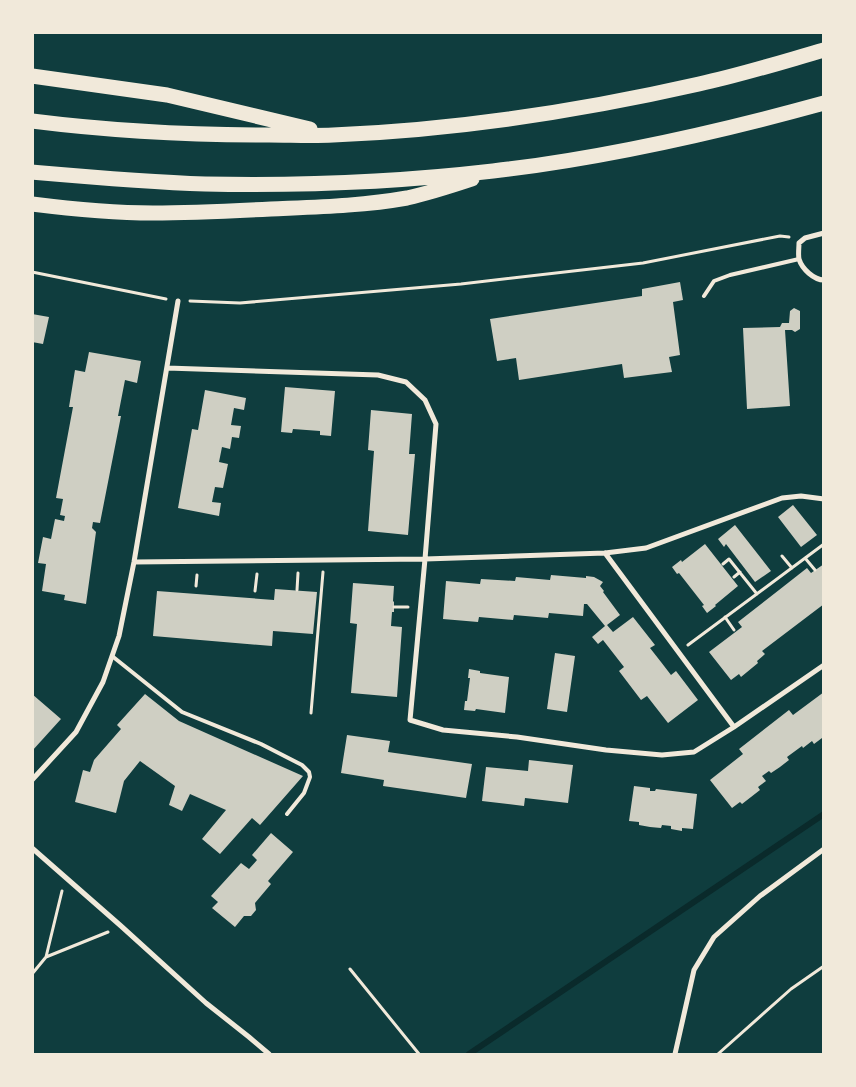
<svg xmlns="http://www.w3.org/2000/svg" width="856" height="1087" font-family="'Titillium Web',sans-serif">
<rect width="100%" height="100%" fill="#0f3d3e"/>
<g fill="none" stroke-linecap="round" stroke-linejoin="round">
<path stroke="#0a2a2b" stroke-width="6" d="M469,1054L824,814"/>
</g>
<path fill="#cfcfc3" d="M680,282L683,300L673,302L680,355L669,357L672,372L624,378L622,364L519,380L516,358L497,361L490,319L642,296V289Z
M794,308L800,311V329L795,332L792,330H785L790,406L747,409L743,328L780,327L782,323H789L790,311Z
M32,314L49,317L43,344L32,342Z
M89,352L141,361L137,383L125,380L118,416H121L100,523L93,522L92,528L96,532L86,604L64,600L65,595L42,591L46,564L38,563L43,537L51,539L55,519L64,521L65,516L60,515L63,499L56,498L73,407H69L75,370L85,372Z
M285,387L335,391L331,436L320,435V431L293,429L292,433L281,432Z
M205,390L246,398L244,410L234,408L231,425L241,426L239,438L232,437L230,449L222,447L219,462L228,464L223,488L215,487L212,502L221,503L219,516L178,508L192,429L198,430Z
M371,410L412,414L409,454H415L408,535L368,531L374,451L368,450Z
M793,505L817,535L801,547L778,517Z
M735,525L771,571L755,582L726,544L724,547L718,539Z
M705,544L738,586L715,605L716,606L707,613L702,606L704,605L679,573L677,574L672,567L681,560L682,562Z
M824,564V604L762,651L765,654L757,661L758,663L741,677L739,674L731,680L709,652L742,627L738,622L779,590L807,568L811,573Z
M551,575L586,578V576L594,577L603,582L600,586L604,591L603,592L620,615L607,625L613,632L633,617L655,645L650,648L661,662L671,675L676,671L698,700L668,723L647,696L641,700L619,671L624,667L603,640L598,644L592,637L605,626L587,604H584L583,616L549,613L548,618L514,615L513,620L479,617L478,622L443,619L446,581L480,584L481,579L515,581L516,577L550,580Z
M353,583L394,586L393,601L394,602V612H392L391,626L402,627L397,697L351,693L357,624L350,623Z
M275,589L317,592L313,634L273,631L272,646L153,636L157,591L274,600Z
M555,653L575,656L567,712L547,709Z
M469,669L480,671V673L509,677L505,713L476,709L475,711L464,710L465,701H467L470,678H468Z
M824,692V740L822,738L814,744L812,741L803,748L802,746L787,757L789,760L780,767L771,773L769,771L762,776L766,781L758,787L760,790L742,804L740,802L732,808L710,780L743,754L739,749L789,710L793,715Z
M32,694L61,719L32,751Z
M145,694L179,721L303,776L260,825L252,818L220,854L202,839L226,810L190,794L182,811L169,805L175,786L140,761L124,781L116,813L75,802L83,770L90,772L94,760L121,729L117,725Z
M347,735L390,741L388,752L472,764L466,798L383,786L384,780L341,773Z
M529,760L573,765L568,803L525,798L524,806L482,801L486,767L528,771Z
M634,786L650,788V791H655L656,789L697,794L693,829L682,828V831L671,829V826L662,825L661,828L650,827L639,825V822L629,821Z
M271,833L293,852L268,881L271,884L255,903L256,910L251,916H244L235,927L212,908L218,902L211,896L241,863L249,869L257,860L252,855Z"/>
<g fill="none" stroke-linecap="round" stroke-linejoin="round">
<path stroke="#f1e9da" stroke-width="3" d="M32,272L166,299
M190,301L240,303L461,284L643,263L780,236L789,237
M782,556L792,568
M805,558L815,570
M723,564L729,559L757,594
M734,577L740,572
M196,586L197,575
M297,590L298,573
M255,591L257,574
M394,607H408
M725,617L734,630
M688,645L824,544
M311,713L323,572
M46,957L108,932
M350,969L419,1054
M32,974L46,957L62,891
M718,1054L791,989L824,966"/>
<path stroke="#f1e9da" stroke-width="4" d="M704,296L714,281L730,275L799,259
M112,656L182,712L261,744L302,765L309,772L310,777L304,793L287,814"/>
<path stroke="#f1e9da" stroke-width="5" d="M824,233L805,238L799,243C799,248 798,254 799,259C802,269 814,280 824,280
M167,368L378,375L406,382L425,400L436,424L425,559L410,720L443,730L517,737L606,750L662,755L694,752L734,727L824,665
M605,553L734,727
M134,562L425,559L605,553L646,548L782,498L801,496L824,499
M32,780L76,732L103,682L119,636L134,562L178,301
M32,848L121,926L206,1003L249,1037L269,1054
M675,1054L694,970L714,937L760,896L824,849"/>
<path stroke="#f1e9da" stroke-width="15" d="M32,76L167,95L310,129
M32,121C111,131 190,135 269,135C291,135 312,136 333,135C456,130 580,111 699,84C741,75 782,62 824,50
M32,172C90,177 147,182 205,184C301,186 398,182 493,171C605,158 715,133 824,103
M32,204C72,209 113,213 153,213C193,213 232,211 271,209C316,207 362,206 407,198C429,193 451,186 472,179"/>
</g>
<rect width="856" height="1087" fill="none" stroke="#f1e9da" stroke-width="68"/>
</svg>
